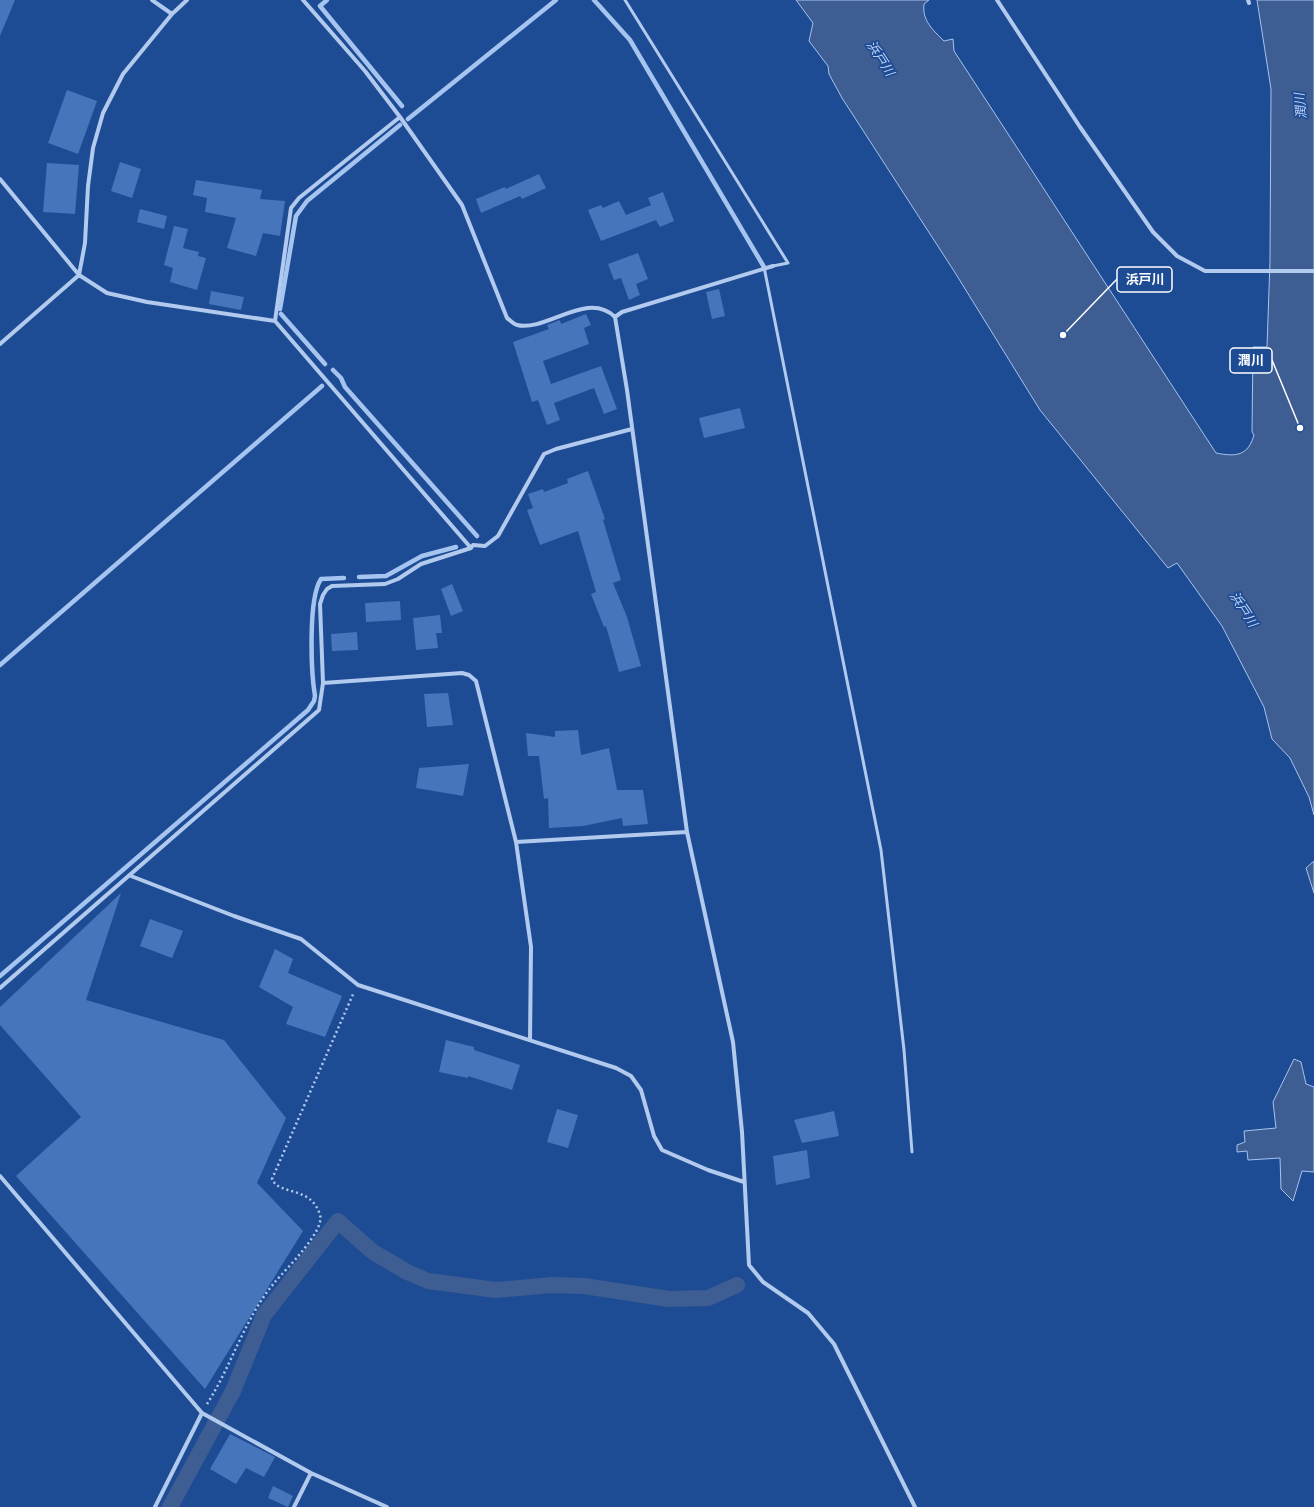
<svg xmlns="http://www.w3.org/2000/svg" width="1314" height="1507" font-family="'Space Grotesk','Noto Sans JP',sans-serif">
<rect width="100%" height="100%" fill="#1e4c94"/>
<path fill="#3e5d92" stroke="#a5c4f0" d="M796,0H929L924,4C922,21 933,30 944,41L953,39L954,51L1216,453C1236,457 1248,456 1254,435L1252,432L1253,347H1267L1270,261L1271,89L1257,0H1314V815L1309,797L1290,758L1272,739L1264,707L1222,626L1177,563L1168,568L1040,410L954,271L842,98L829,74L828,66L809,41L813,23Z
M1314,861V893L1306,868Z
M1294,1059L1301,1062L1306,1084L1314,1087V1172L1302,1171L1293,1201L1281,1189L1280,1158L1248,1160L1247,1151L1237,1152V1145L1245,1142L1244,1131L1276,1128L1273,1102Z"/>
<g fill="none" stroke-linecap="round" stroke-linejoin="round">
<path stroke="#a5c4f0" stroke-width="4.5" d="M327,0L320,6L402,106
M594,0L630,40L764,267
M408,119L556,0
M280,309L296,216L307,201L400,125
M281,314L325,364
M333,370L341,378L345,387L477,536
M359,577L386,576L422,556L456,547
M0,665L322,386
M0,976L308,710L314,701L315,696C311,672 308,598 321,579L344,578"/>
<path stroke="#3e5d92" stroke-width="16" d="M170,1507L233,1391L264,1315L338,1221L373,1252L407,1272L428,1281L496,1290L552,1285L584,1286L669,1299L708,1298L737,1285"/>
</g>
<path fill="#4775bb" d="M0,0H15L0,36Z
M67,90L97,101L78,154L48,143Z
M120,162L141,169L132,198L111,191Z
M47,163L79,165L75,214L43,212Z
M539,174L546,188L522,199L520,196L481,213L476,199L505,187L506,189Z
M196,180L262,190L260,199L285,201L280,236L263,233L256,256L227,248L236,218L205,212L207,198L193,195Z
M663,192L674,221L660,227L656,220L601,241L588,210L601,205L603,208L619,201L626,215L651,205L648,198Z
M140,209L167,216L164,229L137,222Z
M174,226L188,229L183,248L199,252L198,256L206,258L197,290L170,282L173,268L164,265Z
M638,253L648,279L636,284L640,295L629,300L621,278L614,280L608,264Z
M719,289L725,316L712,319L706,292Z
M211,291L244,297L241,310L209,304Z
M586,314L591,325L584,328L589,344L543,361L551,384L601,366L617,409L604,414L594,388L554,403L560,420L547,425L538,400L532,402L513,342L549,329L547,325L560,320L561,324Z
M740,408L745,428L704,438L699,418Z
M588,471L605,519L603,520L621,580L613,583L627,617L641,666L619,672L606,626L604,627L591,594L596,592L578,531L540,545L527,510L533,508L528,494L543,489L544,492L568,483L567,479Z
M452,584L463,611L451,616L441,589Z
M400,601L401,620L366,622L365,603Z
M440,615L442,633H436L438,648L416,650L413,618Z
M357,632L358,650L332,651L331,634Z
M448,693L453,725L427,727L424,694Z
M578,730L581,755L609,748L617,790H643L648,824L623,826L622,818L583,826L549,828L548,798L544,799L539,756H528L526,733L555,737V731Z
M469,764L463,796L416,788L419,768Z
M121,893L86,1000L224,1040L286,1118L257,1183L303,1231L205,1389L16,1176L81,1117L0,1025V1007Z
M150,919L183,931L172,958L140,946Z
M275,949L293,959L288,973L342,996L325,1037L286,1024L293,1007L259,987Z
M446,1040L474,1047V1050L520,1065L512,1090L468,1076V1078L439,1072Z
M557,1109L578,1115L568,1148L547,1142Z
M834,1111L839,1136L802,1143L794,1120Z
M807,1150L810,1178L776,1185L773,1156Z
M230,1434L275,1457L264,1477L246,1468L236,1484L210,1469Z
M273,1486L293,1496L288,1507L268,1498Z"/>
<g fill="none" stroke-linecap="round" stroke-linejoin="round">
<path stroke="#b1caee" stroke-width="2.5" stroke-dasharray="2 3" stroke-linecap="butt" d="M207,1404C232,1365 245,1317 275,1282C286,1269 325,1231 320,1215C311,1185 279,1196 272,1179L354,992"/>
<path stroke="#b1caee" stroke-width="3" d="M625,0L788,263L773,266
M764,267L881,850L904,1050L912,1152"/>
<path stroke="#b1caee" stroke-width="4" d="M152,0L172,14
M303,0L365,71L400,117L462,205L507,318C510,320 513,324 517,325C547,332 587,290 615,317L627,390L687,832L733,1042L742,1132L749,1265L763,1282L808,1313L834,1344L915,1507
M997,0L1080,127L1153,232L1177,256L1205,271H1314
M1248,0L1249,3
M0,179L79,275L107,293L147,302L275,321L471,548
M615,317L622,312L773,266
M275,321L291,208L299,198L400,117
M0,344L79,275L85,243L88,186L93,148L103,113L123,74L172,14L187,0
M323,683L462,673L469,675L476,681L516,842L531,947L530,1040
M516,842L687,832
M131,876L234,916L301,939L358,985L616,1068L631,1076L641,1090L654,1136L662,1150L708,1170L744,1182
M0,988L319,710L323,683L320,604L323,595L327,589L332,586L385,584L398,579L421,564L471,548L473,545L485,546L498,536L544,454L556,449L632,429
M0,1176L202,1413L311,1473L387,1507
M155,1507L202,1413
M294,1507L311,1473"/>
</g>
<g text-anchor="middle" stroke-width="3.5" stroke-linejoin="round" paint-order="stroke">
<g font-size="13" font-style="italic" fill="#bed4f5" stroke="#1e4c94">
<text transform="translate(881 58) rotate(57)" y="5">浜戸川</text>
<text transform="translate(1300 106) rotate(-96)" y="5">潤川</text>
<text transform="translate(1244 609) rotate(57)" y="5">浜戸川</text>
</g>
</g>
<path fill="none" stroke="#fff" stroke-width="1.5" d="M1063 335L1117 279M1300 428L1272 360"/>
<g fill="#fff" stroke="#1e4c94" stroke-width="1.5">
<circle cx="1063" cy="335" r="4"/>
<circle cx="1300" cy="428" r="4"/>
</g>
<g fill="#1e4c94" stroke="#fff" stroke-width="1.5">
<rect x="1117" y="267" width="55" height="25" rx="4"/>
<rect x="1230" y="348" width="42" height="25" rx="4"/>
</g>
<g font-size="13" text-anchor="middle" font-weight="bold" fill="#fff">
<text x="1145" y="284">浜戸川</text>
<text x="1251" y="365">潤川</text>
</g>
</svg>
